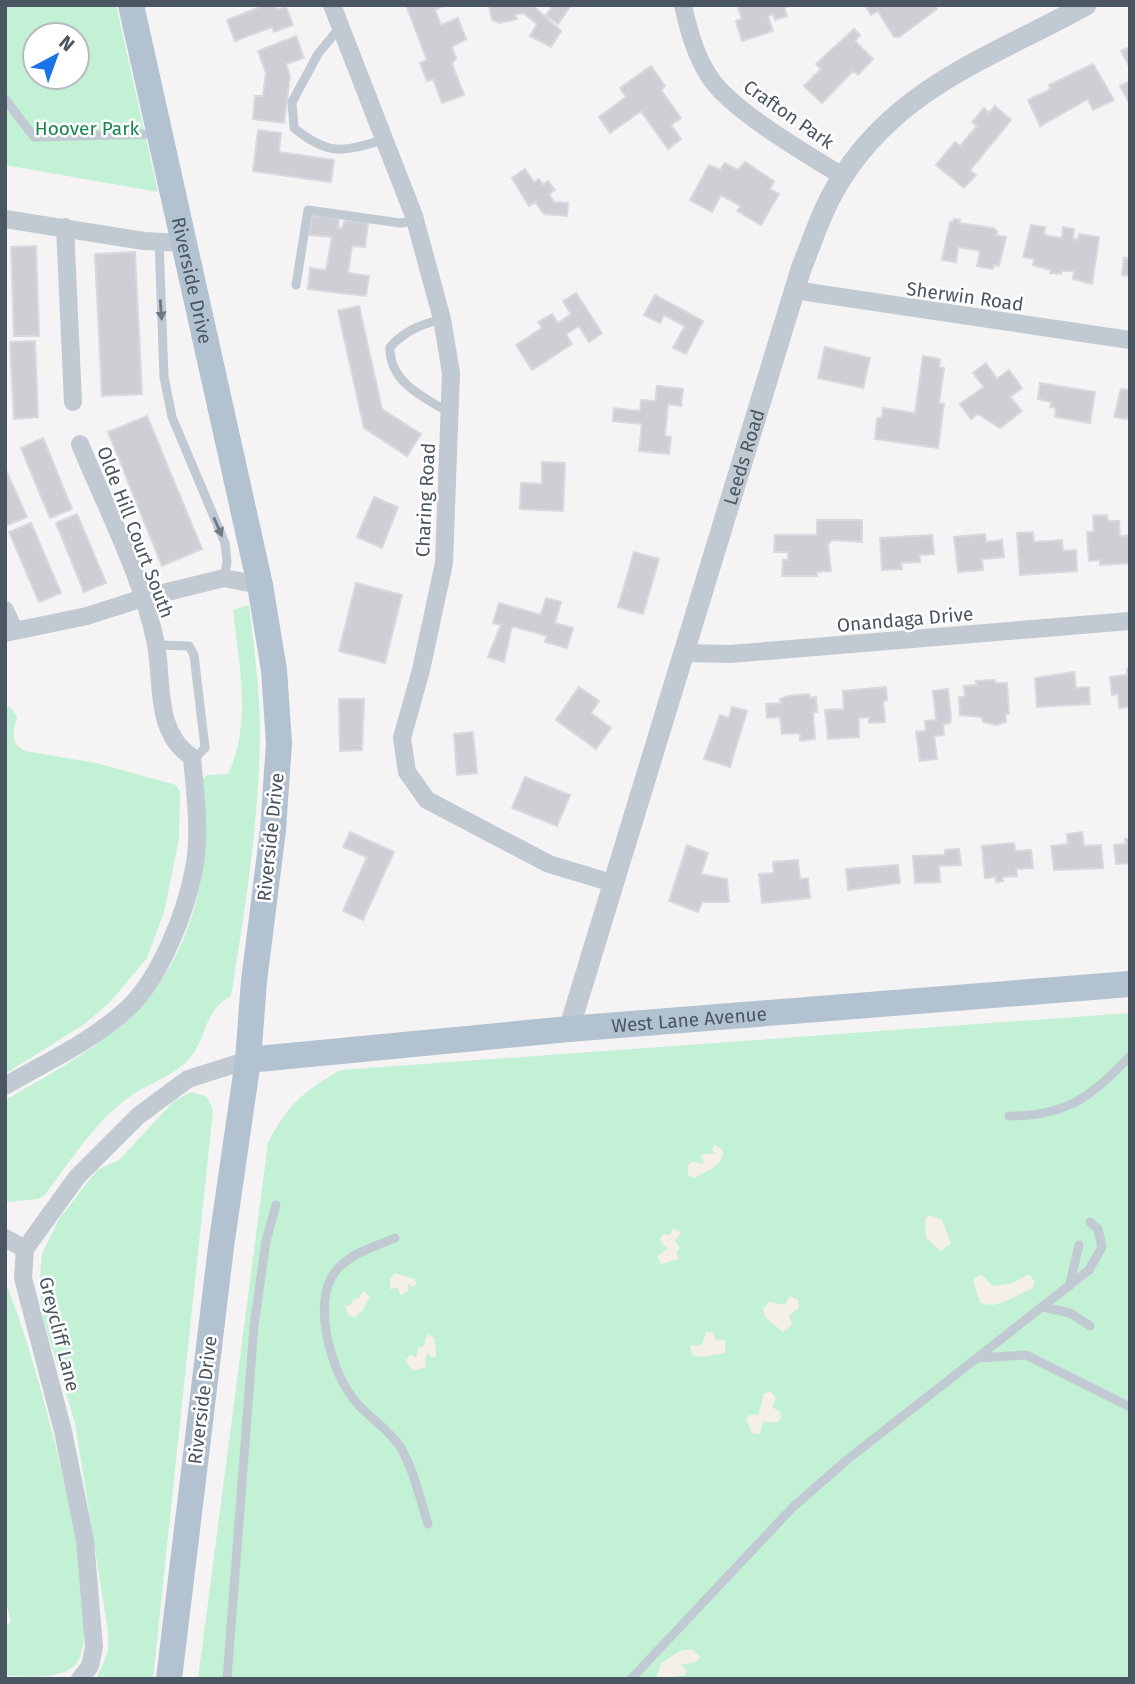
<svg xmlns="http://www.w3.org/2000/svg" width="1135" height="1684" font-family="'Fira Sans',sans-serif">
<rect width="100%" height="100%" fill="#f5f3f3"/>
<path fill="#c3f1d5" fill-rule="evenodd" d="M5,5H116L158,192L5,165ZM35,35H77V77H35Z
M249,605C254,647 260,691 260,733C259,822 245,909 231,996C200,1013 209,1042 184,1064C168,1078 146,1085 129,1097C94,1123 70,1161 45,1195L38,1199L5,1202V1100C97,1048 169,1009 197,898C206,860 202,819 201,781L207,775L228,774C252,724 239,664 233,610Z
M5,706L11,708L17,717C13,733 9,742 25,751L96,763L176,785L180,792L179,839L164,912L147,958L111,1001L86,1023L5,1074Z
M1130,1013V1679H198L268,1143C288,1104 302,1093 340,1070Z
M192,1092L207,1097L213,1110L153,1679H96L108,1652V1631L75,1423L44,1322L39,1286L42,1254L59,1219L97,1170L119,1160L175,1100Z
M5,1282C29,1332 116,1634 73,1667C56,1680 25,1676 5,1676V1626L11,1622L5,1598Z"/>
<path fill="#f5f0e5" d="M715,1145L723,1150C724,1168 705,1170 695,1178L688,1176V1165L692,1162L704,1164L701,1154H715L712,1149Z
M929,1215L942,1220L951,1243L941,1251L926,1238L925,1219Z
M673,1228L681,1232L675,1241L680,1248L676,1253L679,1259L661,1264L657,1256L668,1249L662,1244L660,1238L664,1234L670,1235Z
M395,1273L415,1279L416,1285L412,1287L407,1283L409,1290L400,1295L398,1288L390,1289V1279Z
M1029,1274L1035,1282L1033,1288C1018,1293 995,1312 980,1302L973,1281L976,1277L982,1275L993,1286L1013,1283Z
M363,1291L370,1296L363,1310L355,1317L349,1316L345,1306L352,1304L353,1299L359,1298Z
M790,1296L798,1300L799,1308L789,1315L792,1325L783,1332L765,1317L763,1309L769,1302L785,1305Z
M706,1332H712L716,1340H725V1353L701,1357L692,1355L690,1346L702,1345Z
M429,1334L435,1339L436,1356L432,1358L428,1353L425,1359L426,1367L414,1371L405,1361L410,1355L416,1358L418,1348L425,1345V1339Z
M770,1391L776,1398L772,1407L780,1412L781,1418L778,1422H763L760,1434L752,1433L746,1419L750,1415H758L764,1394Z
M692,1649L700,1657L696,1662L680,1665L687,1670L685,1675L656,1679L661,1663L680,1651Z"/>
<path fill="#cdcfd5" stroke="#d7d9de" stroke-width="2" d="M265,5H275L277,10L286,7L293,25L274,32L272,27L235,41L227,20Z
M406,5H445L435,10L441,25L458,18L466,39L452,47L456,58L452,64L464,95L442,103L433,79L427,81L420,63L427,60Z
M489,5H532L561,31L551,47L530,36L537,24L523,13L515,15L517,19L499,23L492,20Z
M549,5H571L558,24L546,15L552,8Z
M737,5H791L784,7L787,16L775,20L773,14L768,16L773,31L742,41L736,21L742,19Z
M865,5H935L937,9L899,37H894L878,11L871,15Z
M854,29L860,35L855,41L873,59L858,75L853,71L822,103L804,86L821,69L816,64Z
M296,36L304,58L286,64L290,76L284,123L253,119L255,96H263L266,73L258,51Z
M1130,47V68L1121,51Z
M1093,64L1114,100L1093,110L1088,99L1040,126L1028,100L1051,89L1049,85Z
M651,66L665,86L661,90L681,118L671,125L681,139L668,149L641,111L610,133L599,117L626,97L620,88Z
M1130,81V104L1120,86Z
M995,106L1011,120L970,170L976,175L964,188L936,165L955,142L960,146L977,126L972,122L984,108L989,113Z
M258,130L281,133L279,152L334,160L331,182L253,171Z
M745,162L774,181L770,189L779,194L761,225L737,211L741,206L721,195L712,212L690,200L709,165L720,170L725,163L738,170Z
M525,169L534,182L539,179L543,185L548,181L555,190L549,194L554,202L568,203L567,216L544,214L535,202L529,206L512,178Z
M312,215L339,219L338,228H342L345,220L368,223L365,247L352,246L348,273L369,276L366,296L308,289L310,268L326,270L332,237L309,235Z
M954,219L960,220L959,223L993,228L997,231L996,235L1006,237L999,266L994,265L993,269L977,266L980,251L958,247L956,262L942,260L950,222H953Z
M1031,225L1045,227L1044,235L1062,238L1063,227L1074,229L1073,239L1078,240L1079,234L1099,237L1092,284L1073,279L1074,271H1062L1061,274L1050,273L1051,270L1033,265L1034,259L1023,257Z
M36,246L39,336H14L11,247Z
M135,252L142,394L102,396L95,254Z
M1124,258H1130V276L1122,275Z
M576,293L602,333L589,342L579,326L566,334L572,344L532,370L516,345L542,328L538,322L552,314L558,323L571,314L563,301Z
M655,295L703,321L686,354L673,348L685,326L664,315L660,323L644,315Z
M359,306L382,409L421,434L407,456L364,428L338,311Z
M35,341L38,417L14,419L10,342Z
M825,347L870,358L863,388L818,378Z
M923,356L940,359L939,367L944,368L939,403L944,404L938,448L875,439L877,419L882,417L883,408L915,413Z
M986,363L997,379L1009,370L1022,388L1010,397L1022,411L1000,428L978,414L971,419L960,404L984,387L973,373Z
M1040,383L1095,392L1090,423L1055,417L1056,408L1050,407L1051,402L1038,399Z
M657,386L683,389L681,406L668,404L665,436L671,437L669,454L639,451L642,424L613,421L614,408L640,411L641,400L655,401Z
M1121,389L1130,390V416L1126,419L1114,417Z
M147,416L202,549L162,566L108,432Z
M43,438L72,509L50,518L21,448Z
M542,462L565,463L563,511L520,509L521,483L542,484Z
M5,468L27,517L5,526Z
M374,497L398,507L382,548L357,537Z
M77,514L106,583L84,592L56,523Z
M1107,515L1108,521H1119L1120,536L1130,535V563L1100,565V560L1089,561L1087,532H1094L1093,516Z
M817,520H862V542L832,540L828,545L831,571L817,572V576H782L783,560H788V552H774L775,535H817Z
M31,523L61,593L39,602L9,532Z
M1033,532L1034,542L1062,540L1063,551L1076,550L1077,571L1020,575L1017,533Z
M985,534L986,542L1002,540L1004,557L982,559L983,570L958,572L954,537Z
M932,535L934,554L919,555L920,562L901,563L902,569L882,570L880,538Z
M634,552L659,559L643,614L618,607Z
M356,583L402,595L385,663L339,651Z
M546,598L561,602L555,623L573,628L567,648L545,642L547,636L512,626L504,662L488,657L501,625L493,623L499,603L541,615Z
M1127,669H1130V707L1119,708L1118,694L1112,695L1110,677L1127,675Z
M1074,672L1076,688L1089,687L1090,704L1037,707L1035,678Z
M995,680V683H1007L1009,714H1005L1006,722L996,725L983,722L982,717L960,715L959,697H965L964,686L977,685L976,681Z
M579,687L599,701L591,713L611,728L596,749L556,720Z
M886,687L887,700L883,701L885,722L869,723V717L859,718V737L828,739L825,710L844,709L843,691Z
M948,689L951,718L950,723L943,724L944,735L934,736L937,759L920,761L916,732L926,731L925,721L936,720L933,691Z
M809,694L810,698L816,697L817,712H813L815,739L800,741V733L782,734L780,717L767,718L766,704L781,703L780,699L788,696Z
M339,699H364L362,750L340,751Z
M732,707L747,711L730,767L704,759L720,715L729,718Z
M473,732L477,773L457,775L454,734Z
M525,777L570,795L557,826L512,808Z
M350,832L394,852L363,920L343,911L367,857L343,847Z
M1082,832L1084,846L1101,845L1103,868L1054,870L1051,846L1068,844L1067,834Z
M1125,839H1130V863L1116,864L1114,845L1126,844Z
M1014,843L1015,851L1031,850L1033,868L1016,869L1017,876L1003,877V881L996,882V877L985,878L982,846Z
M687,845L708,853L701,874L727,879L729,902H702L698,912L669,901Z
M959,849L961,865L939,866L940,882L915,883L913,856L945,855V850Z
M798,860L800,879L808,878L810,898L762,903L759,874L774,873L773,862Z
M898,865L900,883L848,890L846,869Z"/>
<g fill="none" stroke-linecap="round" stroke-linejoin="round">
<path stroke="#c1cad2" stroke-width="9" d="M340,27L318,54L292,102L294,128C329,156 342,152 383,140
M5,99L34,137L158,134
M159,241L164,377L172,417L225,543L227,562L224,578
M296,285L308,210L400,223L415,221
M442,319C420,325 406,330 390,347C389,382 423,397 450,413
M156,645L189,646L194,655L205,748L198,755L192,757
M1009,1116C1066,1116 1092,1097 1130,1056
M395,1238C375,1247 349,1253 335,1272C311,1303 332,1375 356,1402C369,1418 390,1430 401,1448C414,1471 420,1499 428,1524
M1069,1287L1079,1245
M1043,1307L1070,1313L1090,1326
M979,1358L1026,1355L1130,1407
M227,1679L254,1326L266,1241L276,1205
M631,1679L793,1507L848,1459L1089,1270L1102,1247L1098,1229L1090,1222"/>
<path stroke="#c1cad2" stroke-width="18" d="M332,5L414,216L442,319L451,373L444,563L421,670L402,738L407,772L427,800L549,864L612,883
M683,5C688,29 695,55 709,76C730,110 807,154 842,176
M5,219L144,241L184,243
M65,227L73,402
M794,290L1130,340
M5,610L14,630
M5,633L87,616L143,598L224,578L260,585
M684,653L730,654L1130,621
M5,1086C46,1062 93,1041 128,1008C160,978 186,912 194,869C201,833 195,793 192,757C154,733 163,681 156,644C142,575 106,508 80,444
M5,1238L25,1249
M80,1679L90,1666L94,1647L85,1540L63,1431L23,1278L25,1249L77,1177L138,1116L188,1079L248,1060"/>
<path stroke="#c1cad2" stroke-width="21" id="s1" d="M569,1029L801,269C813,239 824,204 843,176C903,84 996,55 1086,5"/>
<g stroke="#b3c2d1" stroke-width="26">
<path id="s2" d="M131,5L260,585L274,670L279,743L273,830L254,981L248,1060L221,1247L169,1679"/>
<path id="s3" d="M248,1060L569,1029L1130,984"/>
</g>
</g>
<defs><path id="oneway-solid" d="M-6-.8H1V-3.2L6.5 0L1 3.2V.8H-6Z" transform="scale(1.75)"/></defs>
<g fill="#6e7983">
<use href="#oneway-solid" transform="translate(161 310) rotate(86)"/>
<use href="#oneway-solid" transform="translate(218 527) rotate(66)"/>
</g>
<g text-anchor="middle" stroke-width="5" stroke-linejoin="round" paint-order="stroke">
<g font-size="19" fill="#4a5661" stroke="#fff">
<text transform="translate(789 114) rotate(35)" y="7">Crafton Park</text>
<text dy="7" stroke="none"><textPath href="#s2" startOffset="282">Riverside Drive</textPath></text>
<text transform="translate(965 296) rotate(8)" y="7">Sherwin Road</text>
<text dy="7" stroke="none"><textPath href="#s1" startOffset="598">Leeds Road</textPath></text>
<text transform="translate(425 500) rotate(-87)" y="7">Charing Road</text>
<text transform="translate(136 532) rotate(69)" y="7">Olde Hill Court South</text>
<text transform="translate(905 619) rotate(-5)" y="7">Onandaga Drive</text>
<text transform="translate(270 837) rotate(-84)" y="7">Riverside Drive</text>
<text dy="7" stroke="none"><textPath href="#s3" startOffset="443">West Lane Avenue</textPath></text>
<text transform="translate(60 1334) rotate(76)" y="7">Greycliff Lane</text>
<text transform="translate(202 1400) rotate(-83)" y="7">Riverside Drive</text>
</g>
<g font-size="19" fill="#17864f" stroke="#fff">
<text x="87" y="135">Hoover Park</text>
</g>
</g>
<rect width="1135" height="1684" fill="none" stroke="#4a5661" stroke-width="14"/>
<g transform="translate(56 56) rotate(41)"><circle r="33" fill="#ffffff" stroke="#b7bbc0" stroke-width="2"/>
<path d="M0-5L12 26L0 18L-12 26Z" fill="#1a73e8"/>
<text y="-10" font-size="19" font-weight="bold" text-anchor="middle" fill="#4a5661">N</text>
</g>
</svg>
